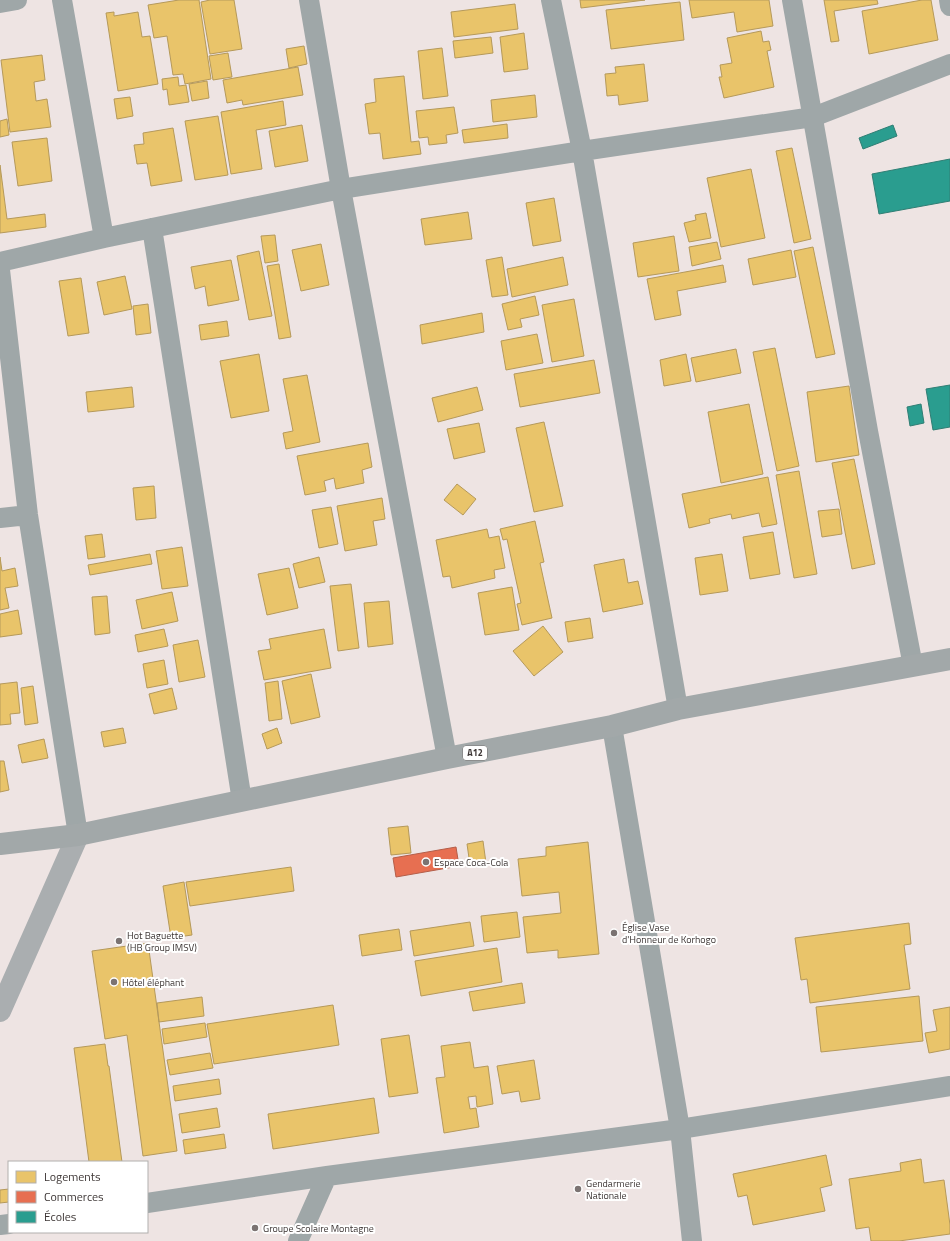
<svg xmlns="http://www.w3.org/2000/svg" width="950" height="1241" font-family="'Titillium Web',sans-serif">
<rect width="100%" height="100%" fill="#eee4e3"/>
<path fill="#e9c46a" stroke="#b5995a" d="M179,0H199L211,79L185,84L183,74L173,75L167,36L154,38L148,5Z
M210,0H234L242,49L210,54L201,2Z
M580,0H645L581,8Z
M689,0H769L773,26L737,32L734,12L692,18Z
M824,0H877L878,4L834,11L839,41L831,42Z
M922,0H931L938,40L869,54L862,11Z
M680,2L684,40L611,49L606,10Z
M515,4L518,29L454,37L451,12Z
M114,12V16L138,12L142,37L150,36L158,84L118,91L106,13Z
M761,31L763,42L769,41L771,50L767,51L774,87L724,98L719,77H722L720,65L732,63L727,38Z
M524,33L528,69L504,72L500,37Z
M491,37L493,53L455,58L453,41Z
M304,46L307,64L289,68L286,49Z
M442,48L448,96L423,99L418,51Z
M228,53L232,77L213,80L209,56Z
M42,55L45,80L34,82L36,101L47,99L51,127L10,132L1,60Z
M644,64L648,101L619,105L618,95L607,96L605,74L616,73L615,67Z
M298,67L303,95L243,105L242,100L227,103L223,80Z
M404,76L411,142L419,141L421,154L383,159L380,133L369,134L365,104L376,102L374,79Z
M178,77L179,86L186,85L189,102L169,105L167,89L163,90L162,79Z
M207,81L209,98L192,101L189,84Z
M535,95L537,117L493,122L491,100Z
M130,97L133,116L117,119L114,99Z
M283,101L286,125L256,130L262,169L231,174L221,112Z
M454,107L458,133L446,135L447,143L429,145L428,137L419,138L416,111Z
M218,116L228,175L195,180L185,121Z
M7,119L9,135L0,137V121Z
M507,124L508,138L464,143L462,130Z
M302,125L308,161L275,167L269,131Z
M173,128L182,181L151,186L147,163L137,164L134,145L144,144L143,133Z
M47,138L52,181L18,186L12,142Z
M792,148L811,239L794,243L776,151Z
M0,165L7,219L45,214L46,227L0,233Z
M751,169L765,238L721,247L707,178Z
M554,198L561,241L533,246L526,203Z
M468,212L472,239L425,245L421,219Z
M706,213L711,238L689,242L684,223L696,220L695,215Z
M275,235L278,261L265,263L261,236Z
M674,236L679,271L638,277L633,243Z
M717,242L721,259L692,266L689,247Z
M321,244L329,285L301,291L292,250Z
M813,247L835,354L816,358L794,251Z
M791,250L796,277L753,285L748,259Z
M259,251L272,316L249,320L237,256Z
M502,257L508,295L492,297L486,260Z
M563,257L568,285L512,297L507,269Z
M231,260L239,300L208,306L205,286L195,289L191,267Z
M279,264L291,337L279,339L267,266Z
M723,265L726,282L677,291L681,315L655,320L647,279Z
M125,276L132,309L104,315L97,282Z
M81,278L89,333L68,336L59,281Z
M535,296L539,315L520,319L522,327L508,330L502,304Z
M574,299L584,356L552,362L542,305Z
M148,304L151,333L136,335L133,306Z
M482,313L484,332L422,344L420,325Z
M227,321L229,336L201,340L199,325Z
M537,334L543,363L506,370L501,341Z
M775,348L799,466L777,471L753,352Z
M736,349L741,373L696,382L691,358Z
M259,354L269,411L231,418L220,361Z
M686,354L691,381L664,386L660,360Z
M594,360L600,393L520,407L514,374Z
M307,375L320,442L286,449L283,433L293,431L283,379Z
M849,386L859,455L816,462L807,392Z
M132,387L134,407L88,412L86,392Z
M477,387L483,410L438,422L432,398Z
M749,404L763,474L721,483L708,412Z
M544,422L563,506L534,512L516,428Z
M479,423L485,452L454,459L447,429Z
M368,443L372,467L362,470L364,483L336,489L334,478L324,481L326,491L305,495L297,456Z
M854,459L875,564L852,569L832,463Z
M799,471L817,574L794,578L776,475Z
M768,477L777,524L762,527L759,513L732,519L731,514L709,519L710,523L689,528L682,494Z
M457,484L476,499L463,515L444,500Z
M154,486L156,518L136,520L133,488Z
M382,498L385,519L373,521L377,545L345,551L337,506Z
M331,507L338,544L319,548L312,510Z
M839,509L842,534L822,537L818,511Z
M535,521L544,562L540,563L552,618L522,625L517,604L521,603L507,539L503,540L500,529Z
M487,529L489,538L499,536L505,568L494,570L495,578L452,588L450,576L443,577L436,540Z
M773,532L780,574L750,579L743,537Z
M102,534L105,557L88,559L85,536Z
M182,547L188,586L162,589L156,551Z
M150,554L152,564L90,575L88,565Z
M722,554L728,591L700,595L695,558Z
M0,557L2,571L15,568L18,586L5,588L9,608L0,610Z
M319,557L325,582L299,588L293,564Z
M624,559L628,583L638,581L643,604L603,612L594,565Z
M289,568L298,608L267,615L258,574Z
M351,584L359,648L338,651L330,586Z
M512,587L519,630L485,635L478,593Z
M172,592L178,621L142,629L136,600Z
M107,596L110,633L95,635L92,597Z
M389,601L393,644L368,647L364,603Z
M18,610L22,634L0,637V614Z
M590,618L593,638L568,642L565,622Z
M543,626L563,652L534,676L513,651Z
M164,629L168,646L138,652L135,635Z
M324,629L331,668L264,680L258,651L271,649L269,639Z
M198,640L205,677L179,682L173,645Z
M164,660L168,684L147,688L143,664Z
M311,674L320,717L291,724L282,681Z
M278,681L282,719L269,721L265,683Z
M17,682L20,713L10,714L11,724L0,725V684Z
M33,686L38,723L25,725L21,688Z
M172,688L177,709L154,714L149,694Z
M123,728L126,743L104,747L101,732Z
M277,728L282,743L267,749L262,734Z
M44,739L48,758L22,763L18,745Z
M0,761H4L9,790L0,792Z
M408,826L411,853L391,855L388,828Z
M483,841L486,863L470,865L467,844Z
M588,842L599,954L558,958V950L527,953L523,917L561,913L559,892L522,896L518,859L546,856V847Z
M291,867L294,891L190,906L186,882Z
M184,882L192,935L171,938L163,886Z
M517,912L520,937L484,942L481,916Z
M470,922L474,946L414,956L410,931Z
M909,923L911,944L904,945L910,989L810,1003L807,979L801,980L795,938Z
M399,929L402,950L362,956L359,935Z
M148,943L177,1151L143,1156L127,1035L105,1039L92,951Z
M497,948L502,982L421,996L415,961Z
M522,983L525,1003L473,1011L469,992Z
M919,996L923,1041L821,1052L816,1007Z
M202,997L204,1016L159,1022L157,1003Z
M333,1005L339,1045L214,1064L207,1024Z
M950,1007V1049L929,1053L925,1033L937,1031L933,1010Z
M205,1023L207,1037L164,1044L162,1029Z
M409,1035L418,1093L389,1097L381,1039Z
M470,1042L474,1068L488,1066L493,1104L477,1107L476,1096L468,1097L470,1109L476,1108L479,1127L444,1133L436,1078L445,1077L441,1046Z
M105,1044L108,1066H109L122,1162H89L74,1048Z
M210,1053L213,1068L170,1075L167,1060Z
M534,1060L540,1099L521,1102L519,1091L502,1094L497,1066Z
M219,1079L221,1094L175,1101L173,1086Z
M374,1098L379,1133L273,1149L268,1114Z
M217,1108L220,1127L182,1133L179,1114Z
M224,1134L226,1148L185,1154L183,1140Z
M826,1155L832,1185L820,1188L825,1211L753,1225L747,1195L738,1197L733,1174Z
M921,1159L924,1183L944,1180L950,1225V1234L899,1241H871L869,1227L856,1229L849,1179L901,1171L900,1163Z
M9,1189V1202L0,1203V1190Z"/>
<path fill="#e76f51" stroke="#b45e49" d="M456,847L459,866L396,877L393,858Z"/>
<path fill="#2a9d8f" stroke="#307e74" d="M893,125L897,136L863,149L859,138Z
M950,159V201L879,214L872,174Z
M950,385V427L933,430L926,389Z
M921,404L924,423L910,426L907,407Z"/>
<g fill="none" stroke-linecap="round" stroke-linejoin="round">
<path stroke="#9fa7a8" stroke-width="20" d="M62,0L104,238
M309,0L341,189L447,758
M551,0L582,151L678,709
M792,0L868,431L913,666
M949,0L950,6
M0,3L17,0
M152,228L242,801
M0,262L104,238L341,189L582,151L813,117L950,64
M0,270L28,515L78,835
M0,518L28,515
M612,726L680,1129L692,1241
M147,1203L327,1176L680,1129L950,1086
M0,1225L9,1224
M298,1241L327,1176"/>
<path stroke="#aaaeb0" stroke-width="22" d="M0,1011L78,835"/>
<path stroke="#a2a8a9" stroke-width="22" d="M0,844L78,835L447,758L612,726L678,709L950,659"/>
</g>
<g fill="#7b7372" stroke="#fff" stroke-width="1.5">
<circle cx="426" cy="862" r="4"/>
<circle cx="614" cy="933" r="4"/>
<circle cx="119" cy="941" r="4"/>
<circle cx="114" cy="982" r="4"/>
<circle cx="578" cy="1189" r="4"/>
<circle cx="255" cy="1228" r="4"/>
</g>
<g text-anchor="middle" stroke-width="4" stroke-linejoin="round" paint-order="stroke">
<rect fill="#fff" stroke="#777272" stroke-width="1" x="463" y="746" width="24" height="14" rx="3"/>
<g font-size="9" font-weight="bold" fill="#3d3635">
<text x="475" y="756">A12</text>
</g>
<g font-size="10" fill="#3d3635" stroke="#fff" text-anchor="start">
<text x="434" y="866">Espace Coca-Cola</text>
<text x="622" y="931">Église Vase<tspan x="622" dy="12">d'Honneur de Korhogo</tspan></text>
<text x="127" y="939">Hot Baguette<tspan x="127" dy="12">(HB Group IMSV)</tspan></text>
<text x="122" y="986">Hôtel éléphant</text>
<text x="586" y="1187">Gendarmerie<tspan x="586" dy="12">Nationale</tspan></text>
<text x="263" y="1232">Groupe Scolaire Montagne</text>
</g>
</g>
<rect x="8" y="1161" width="140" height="72" fill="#ffffff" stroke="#b1afae"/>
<rect x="16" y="1171" width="20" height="12" fill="#e9c46a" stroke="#b1afae"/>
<text x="44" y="1181" font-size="12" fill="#3d3635">Logements</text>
<rect x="16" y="1191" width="20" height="12" fill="#e76f51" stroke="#b1afae"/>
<text x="44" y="1201" font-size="12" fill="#3d3635">Commerces</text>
<rect x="16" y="1211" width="20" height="12" fill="#2a9d8f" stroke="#b1afae"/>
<text x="44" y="1221" font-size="12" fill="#3d3635">Écoles</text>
</svg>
